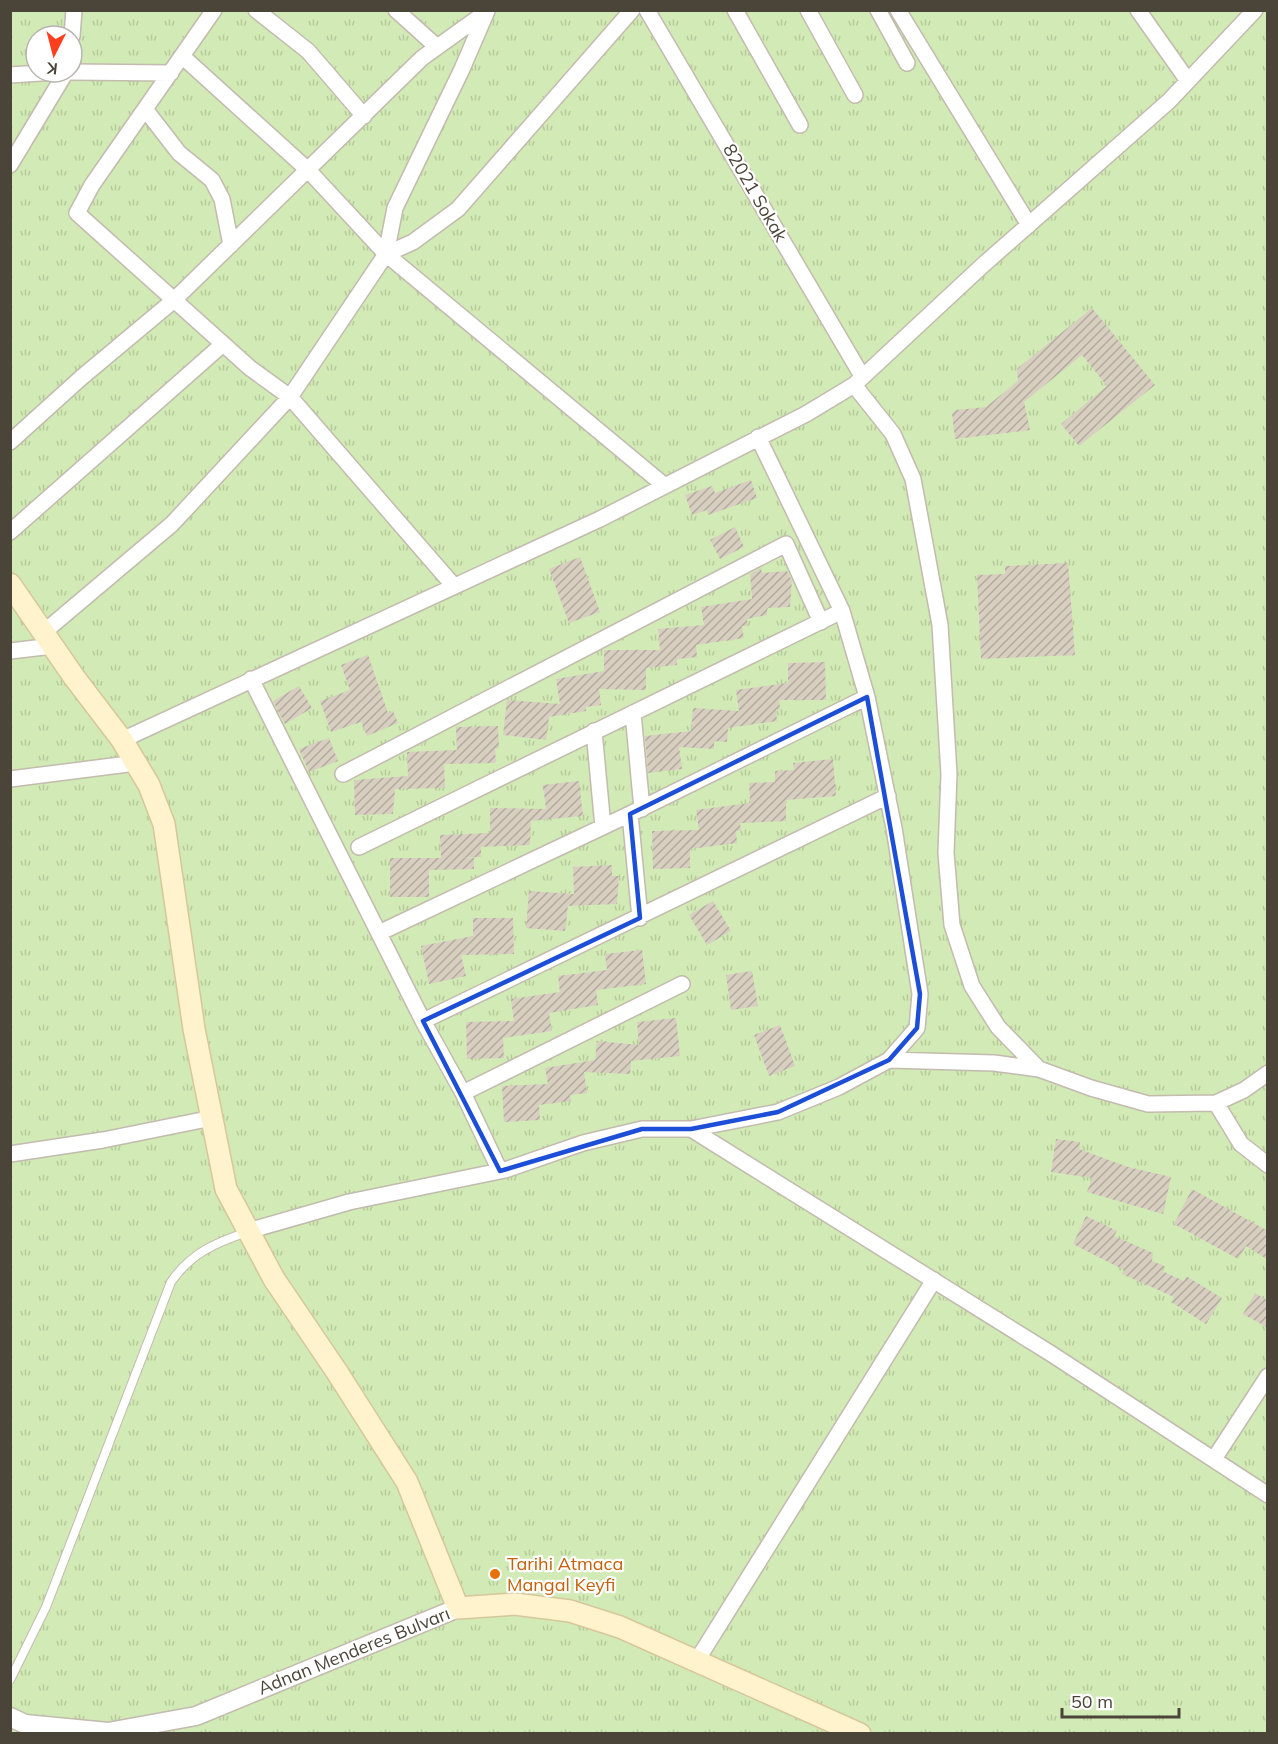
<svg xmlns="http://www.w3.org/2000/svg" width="1278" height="1744" font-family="Mulish,sans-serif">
<defs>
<pattern id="park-tufts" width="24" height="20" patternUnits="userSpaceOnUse" patternTransform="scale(1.5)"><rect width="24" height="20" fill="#d2eab5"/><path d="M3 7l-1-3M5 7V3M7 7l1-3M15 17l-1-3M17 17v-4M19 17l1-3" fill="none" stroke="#b6ca9c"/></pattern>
<pattern id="building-hatch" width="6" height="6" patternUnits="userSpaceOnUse" patternTransform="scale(1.5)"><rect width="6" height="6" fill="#d8cfc1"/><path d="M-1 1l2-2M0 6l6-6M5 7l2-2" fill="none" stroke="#b1aa9e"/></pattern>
</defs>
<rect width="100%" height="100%" fill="#f6f3ec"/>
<path fill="url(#park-tufts)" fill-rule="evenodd" d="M11,11H1267V1733L11,1734ZM36,36H72V72H36Z"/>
<path fill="url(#building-hatch)" d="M1092,308L1155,385L1079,446L1061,424L1107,386L1082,355L1024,402L1030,430L955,439L952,414L956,410L986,407L1018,381L1017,369Z
M751,480L757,498L708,515L707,510L692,515L685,495L712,486L715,493Z
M735,527L744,547L720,559L710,540Z
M580,557L600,612L569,623L549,569Z
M1068,563L1075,655L981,659L977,575L1005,574V566Z
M761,568L762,573L787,571L792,581L790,607L767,608V615L747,619L748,626H742L744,638L696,645L697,657L677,659V665L646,668V690L599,689L601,705L586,707V711L549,717L546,740L503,735L507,700L560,704L556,679L604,671V650H660L658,629L704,625L701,607L752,599L750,574Z
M368,655L388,713L393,711L398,723L367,736L361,722L331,732L320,701L350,690L341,665Z
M825,662L826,700H779L780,709L776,710L777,721L728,728L727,742L714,741V749L679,747L682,769L648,773L645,736L691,731L693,708L739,711L736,690L788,683V663Z
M299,686L312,708L285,724L273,701Z
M498,726L499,748L495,749L496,763L444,764L445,788L395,789L393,814L355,815L354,780L408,776L407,752L457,750L456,727Z
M329,738L338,761L309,772L299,749Z
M833,759L836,796L786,800V821L740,823L741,831H736L737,843L690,849V868L653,869L652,831L699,830L696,810L750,803L749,783L775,782V771L794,770L793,763Z
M579,781L583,816L531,821L530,845L481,847V857L460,858H474V869L429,870V897H390V858H441L440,835L490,833V808L546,809L543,785Z
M612,865V876H619L617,904L568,906L565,931L526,928L529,891L574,894L573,867Z
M713,901L731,931L707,945L689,915Z
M473,918H513L514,954L461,955L466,976L429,984L421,946L473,936Z
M642,950L646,984L596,990L598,1005L549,1013L552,1031L503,1038L504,1058L467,1059L466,1022L514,1021L511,999L560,992L558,976L607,970L605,954Z
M752,971L758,1006L731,1010L726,975Z
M676,1018L680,1056L631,1061L630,1074L584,1072L587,1093L570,1095L571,1101L539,1105L540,1120L504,1122L502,1086L548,1084L545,1068L595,1060L597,1041L639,1045L637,1022Z
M780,1025L795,1066L769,1076L754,1035Z
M1056,1139L1080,1142L1079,1149L1128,1167L1171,1177L1163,1214L1087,1192L1092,1178L1051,1172Z
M1192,1189L1268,1231V1260L1246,1246L1238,1259L1174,1224Z
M1086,1216L1117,1231L1114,1236L1153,1253L1152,1261L1164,1266L1162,1271L1184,1281L1186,1276L1222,1298L1206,1324L1171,1302L1174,1297L1122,1274L1124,1270L1073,1244Z
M1255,1293L1268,1301V1328L1243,1314Z"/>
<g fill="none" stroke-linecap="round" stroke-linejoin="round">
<defs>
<path id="service" d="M10,1680L46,1607L171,1282C191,1253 215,1243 247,1232"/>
<path id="minor" d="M214,10L92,185L77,213L250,368L290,397L453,585
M256,10L308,51L364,116
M396,10L437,47
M647,10L862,376
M735,10L800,125
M808,10L855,95
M878,10L907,63
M898,10L1029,225
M1138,10L1188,81
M72,36L74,10
M182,56L309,171L386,254L665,486
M72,72L171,73
M10,75L56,72
M145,109L179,153L212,180L222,199L231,245
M10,165L66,72
M386,254L413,242L458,209L632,10
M854,385L893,434L913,479L940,625L949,774L946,853L952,925L972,986L998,1027L1039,1069
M10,442L82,377L173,301L422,58L486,12
M10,532L223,344
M44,632L172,524L290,397L386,254L395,208L462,69L487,11
M10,651L53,646
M251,679L423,1021L888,796
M633,713L642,809
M594,731L603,827
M122,740L600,519L806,414L854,385L983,265L1169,101L1255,10
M343,774L786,544L821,622
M10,779L136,763
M630,814L640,918
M359,847L842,611
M381,932L630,814L867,697
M423,1021L463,1093L500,1171
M889,1060L994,1063L1039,1069L1091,1088L1148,1104L1216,1103L1244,1090L1268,1073
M463,1093L682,984
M1216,1103L1241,1144L1268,1165
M691,1129L1050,1353L1268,1495
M10,1154L103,1140L212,1118
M248,1231L349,1202L505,1170L583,1143L642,1129H691L778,1112L839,1087L889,1060L917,1028L920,994L894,828L867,697L842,611L758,437
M1214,1459L1268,1376
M696,1662L934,1280"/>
<path id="tertiary" d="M10,1717L25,1724L108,1732L196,1716L458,1608"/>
<path id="secondary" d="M10,584L74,677L122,740L149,785L164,824L194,1029L226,1189L274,1279L337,1372L407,1482L458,1608L515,1604L570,1611L620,1627L860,1734"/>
</defs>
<use href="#service" stroke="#c2bbae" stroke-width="10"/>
<use href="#minor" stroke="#c2bbae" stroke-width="18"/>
<use href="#tertiary" stroke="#c2bbae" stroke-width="21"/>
<use href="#secondary" stroke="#d6c79b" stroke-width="24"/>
<use href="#service" stroke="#fff" stroke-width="8"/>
<use href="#minor" stroke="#fff" stroke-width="15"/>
<use href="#tertiary" stroke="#fff" stroke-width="18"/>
<use href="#secondary" stroke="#fff3cd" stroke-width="21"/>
</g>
<path fill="none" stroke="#1d4ed8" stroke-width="4.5" stroke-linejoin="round" d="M867,697L920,994L917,1028L889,1060L778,1112L691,1129H642L500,1171L423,1021L640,918L630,814Z"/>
<circle fill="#e8710a" stroke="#fff" stroke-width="2" cx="495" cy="1574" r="6"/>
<g text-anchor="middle" stroke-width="4.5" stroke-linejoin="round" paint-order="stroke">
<g font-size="18" fill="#4b4439" stroke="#fff">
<text transform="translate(755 193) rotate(60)" y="6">82021 Sokak</text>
<text transform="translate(354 1651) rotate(-22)" y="6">Adnan Menderes Bulvarı</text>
</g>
<g font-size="18" fill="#c56008" stroke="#fff" text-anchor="start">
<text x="507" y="1570">Tarihi Atmaca<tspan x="507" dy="21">Mangal Keyfi</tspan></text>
</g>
</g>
<rect width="1278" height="1744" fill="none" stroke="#4b4439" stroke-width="24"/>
<g transform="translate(54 54) rotate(186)"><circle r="28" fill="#ffffff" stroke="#b7b4b0" stroke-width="1.5"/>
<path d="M0-4.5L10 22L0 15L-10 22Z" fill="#fc3f1d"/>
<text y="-9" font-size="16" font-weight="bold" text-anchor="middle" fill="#4b4439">K</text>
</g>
<path d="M1062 1708v9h117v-9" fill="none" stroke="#4b4439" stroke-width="3"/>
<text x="1071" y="1708" font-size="18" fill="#4b4439" stroke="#ffffff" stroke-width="4.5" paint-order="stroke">50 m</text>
</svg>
